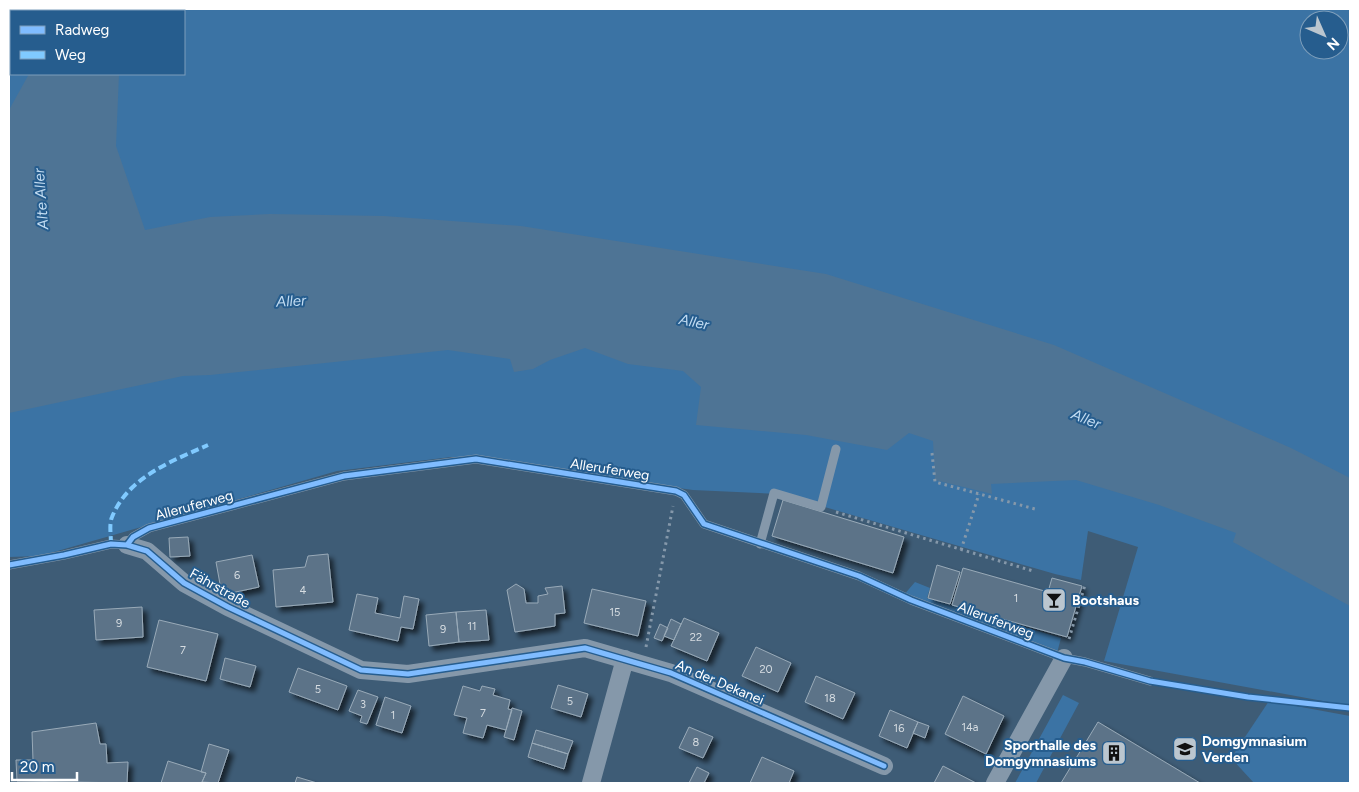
<svg xmlns="http://www.w3.org/2000/svg" width="1359" height="792" font-family="Figtree,sans-serif">
<defs>
<filter id="shadow"><feDropShadow dx="4.5" dy="4.5" stdDeviation="2.5" flood-color="#0009"/></filter>
</defs>
<rect width="100%" height="100%" fill="#3e5c76"/>
<path fill="#3b73a4" fill-rule="evenodd" d="M9,9H1350V706L1104,661L1138,547L1088,531L1081,580L1055,574L780,494L693,490L463,458L451,457L337,471L40,556L9,557ZM11,11H184V74H11ZM1309,20H1339V50H1309Z
M915,582L930,588L927,598L1061,638L1057,653L903,596Z
M1063,695L1079,703L1036,783H1015Z
M1269,701L1350,716V783H1254L1231,758Z"/>
<path fill="#4e7495" d="M29,74H119L116,146L145,230L210,217L270,214L384,216L521,226L826,274L1054,345L1291,448L1350,478V606L1233,542L1236,533L1159,505L1076,480L991,484L992,494L935,480L933,441L909,433L887,450L806,435L696,425L701,387L683,371L628,364L585,348L550,360L533,369L514,372L510,359L448,350L210,375L183,376L9,413V110Z"/>
<path fill="#5b7388" stroke="#99aab8" filter="url(#shadow)" d="M783,500L904,537L893,573L772,536Z
M188,537L190,556L170,557L169,538Z
M328,554L333,602L276,607L273,570L305,567L308,556Z
M252,555L259,587L222,595L216,562Z
M937,565L960,572L950,604L928,598Z
M963,568L1048,592L1052,578L1082,586L1067,637L952,605Z
M516,584L524,589L526,603H538V596L548,594L545,588L562,586L565,613L555,614V626L515,632L507,590Z
M592,589L646,601L638,636L584,623Z
M357,594L378,598L375,613L400,618L404,596L419,599L413,629L401,627L398,641L349,630Z
M142,607L143,637L96,640L94,610Z
M486,610L489,640L459,642L456,612Z
M456,612L459,642L429,646L426,615Z
M684,618L719,633L707,661L671,646Z
M671,619L681,624L674,640L664,636Z
M159,620L218,634L206,681L147,667Z
M660,624L668,628L662,641L654,638Z
M756,647L791,663L778,692L742,676Z
M225,658L256,666L250,687L220,679Z
M298,668L347,686L338,710L289,692Z
M816,676L855,693L843,719L805,702Z
M558,685L588,694L581,717L551,708Z
M463,686L480,691L482,686L495,689L493,695L510,700L508,709L512,710L506,730L487,725L483,738L463,733L467,718L454,715Z
M358,690L378,697L367,724L360,722L362,716L349,711Z
M963,696L1004,716L986,754L945,734Z
M385,697L411,706L402,733L376,725Z
M512,708L522,711L514,740L504,737Z
M890,710L918,722L907,748L879,736Z
M918,722L929,726L925,738L913,733Z
M1098,722L1200,783H1061Z
M96,723L100,744H106L107,763L128,762L127,783L17,781L16,760H33L32,732Z
M689,727L713,737L703,758L679,748Z
M536,730L573,741L568,754L532,743Z
M532,743L568,754L564,769L528,757Z
M209,744L229,750L218,783L202,782L206,773L201,772Z
M762,757L794,771L789,783H750Z
M168,761L206,773L202,782L205,783H161Z
M943,766L976,783H934Z
M697,767L709,773L704,783H689Z
M297,777L317,783H295Z"/>
<g fill="none" stroke-linecap="round" stroke-linejoin="round">
<path stroke="#8598aa" stroke-width="3" stroke-dasharray="2.5 4" stroke-linecap="butt" d="M932,453L935,482L1035,509
M836,512L1033,571
M961,550L979,494
M1069,639L1085,585
M646,647L673,506"/>
<path stroke="#8598aa" stroke-width="9" d="M760,544L774,493L821,507L836,449
M9,565L64,555L111,544L127,545L133,537L149,528L344,476L476,459L676,491L684,495L704,524L859,576L911,600L1064,658L1085,662L1150,681"/>
<path stroke="#8598aa" stroke-width="18" d="M127,545L147,551L184,583L228,607L361,670L408,674L585,648L671,673L884,766
M591,783L625,659
M995,783L1064,658"/>
<path stroke="#80caff" stroke-width="4" stroke-dasharray="8 4" stroke-linecap="butt" d="M111,544C111,536 109,524 112,517C128,477 172,461 208,445"/>
<defs>
<path id="cycleway" d="M127,545L133,537L149,528L344,476L476,459L676,491L684,495L704,524L859,576L911,600L1064,658L1085,662L1150,681L1248,697L1350,708
M9,565L64,555L111,544L127,545L147,551L184,583L228,607L361,670L408,674L585,648L671,673L884,766"/>
</defs>
<use href="#cycleway" stroke="#265d8e" stroke-width="8"/>
<use href="#cycleway" stroke="#80bcff" stroke-width="5"/>
</g>
<defs>
<symbol id="bar-square" viewBox="-11 -11 22 22"><rect x="-9" y="-9" width="18" height="18" rx="4" fill="#bbc6cf" stroke="#265d8e"/><path d="M-6-5H6L.8 .8V4.5H3.5V6h-7V4.5H-.8V.8Z" fill="#111"/></symbol>
<symbol id="school-square" viewBox="-11 -11 22 22"><rect x="-9" y="-9" width="18" height="18" rx="4" fill="#bbc6cf" stroke="#265d8e"/><path d="M0-5L7-2L0 1L-7-2ZM-4 1L0 2.5L4 1V4Q0 6-4 4Z" fill="#111"/></symbol>
<symbol id="building-square" viewBox="-11 -11 22 22"><rect x="-9" y="-9" width="18" height="18" rx="4" fill="#bbc6cf" stroke="#265d8e"/><path d="M-4-6H4V6H1V3H-1V6H-4ZM-2.5-4.3h1.7v1.8h-1.7ZM.8-4.3h1.7v1.8H.8ZM-2.5-1h1.7V.8h-1.7ZM.8-1h1.7V.8H.8Z" fill="#111"/></symbol>
</defs>
<g fill-rule="evenodd">
<use href="#bar-square" x="1040" y="586" width="28" height="28"/>
<use href="#school-square" x="1171" y="735" width="28" height="28"/>
<use href="#building-square" x="1100" y="739" width="28" height="28"/>
</g>
<g text-anchor="middle" stroke-width="4" stroke-linejoin="round" paint-order="stroke">
<g font-size="11" fill="#d6dce1">
<text x="237" y="579">6</text>
<text x="303" y="594">4</text>
<text x="1016" y="602">1</text>
<text x="615" y="616">15</text>
<text x="119" y="627">9</text>
<text x="472" y="630">11</text>
<text x="443" y="633">9</text>
<text x="696" y="641">22</text>
<text x="183" y="654">7</text>
<text x="766" y="673">20</text>
<text x="318" y="693">5</text>
<text x="830" y="702">18</text>
<text x="570" y="705">5</text>
<text x="363" y="708">3</text>
<text x="483" y="717">7</text>
<text x="393" y="719">1</text>
<text x="970" y="731">14a</text>
<text x="899" y="732">16</text>
<text x="696" y="746">8</text>
</g>
<g font-size="14" fill="#fff" stroke="#265d8e">
<text transform="translate(610 469) rotate(9)" y="5">Alleruferweg</text>
<text transform="translate(194 505) rotate(-15)" y="5">Alleruferweg</text>
<text transform="translate(220 588) rotate(29)" y="5">Fährstraße</text>
<text transform="translate(996 620) rotate(21)" y="5">Alleruferweg</text>
<text transform="translate(720 682) rotate(23)" y="5">An der Dekanei</text>
</g>
<g font-size="14" font-weight="bold" fill="#fff" stroke="#265d8e" text-anchor="start">
<text x="1072" y="605">Bootshaus</text>
<text x="1202" y="746">Domgymnasium<tspan x="1202" dy="16">Verden</tspan></text>
<text x="1096" y="750" text-anchor="end">Sporthalle des<tspan x="1096" dy="16">Domgymnasiums</tspan></text>
</g>
<g font-size="15" font-style="italic" fill="#c2dcf2" stroke="#265d8e">
<text transform="translate(41 199) rotate(-94)" y="5">Alte Aller</text>
<text transform="translate(291 301) rotate(-3)" y="5">Aller</text>
<text transform="translate(694 322) rotate(12)" y="5">Aller</text>
<text transform="translate(1086 419) rotate(22)" y="5">Aller</text>
</g>
</g>
<rect width="1359" height="792" fill="none" stroke="#ffffff" stroke-width="20"/>
<rect x="10" y="10" width="175" height="65" fill="#265d8e" stroke="#7d9ebb"/>
<rect x="20" y="26" width="25" height="8" fill="#80bcff" stroke="#7d9ebb"/>
<text x="55" y="35" font-size="15" fill="#ffffff">Radweg</text>
<rect x="20" y="51" width="25" height="8" fill="#80caff" stroke="#7d9ebb"/>
<text x="55" y="60" font-size="15" fill="#ffffff">Weg</text>
<g transform="translate(1324 35) rotate(135)"><circle r="24" fill="#265d8e" stroke="#7d9ebb"/>
<path d="M0-4L9 19L0 12L-9 19Z" fill="#bbc6cf"/>
<text y="-8" font-size="14" font-weight="bold" text-anchor="middle" fill="#ffffff">N</text>
</g>
<path d="M12 772v8h65v-8" fill="none" stroke="#ffffff" stroke-width="2.5"/>
<text x="20" y="772" font-size="15" fill="#ffffff" stroke="#265d8e" stroke-width="4" paint-order="stroke">20 m</text>
</svg>
